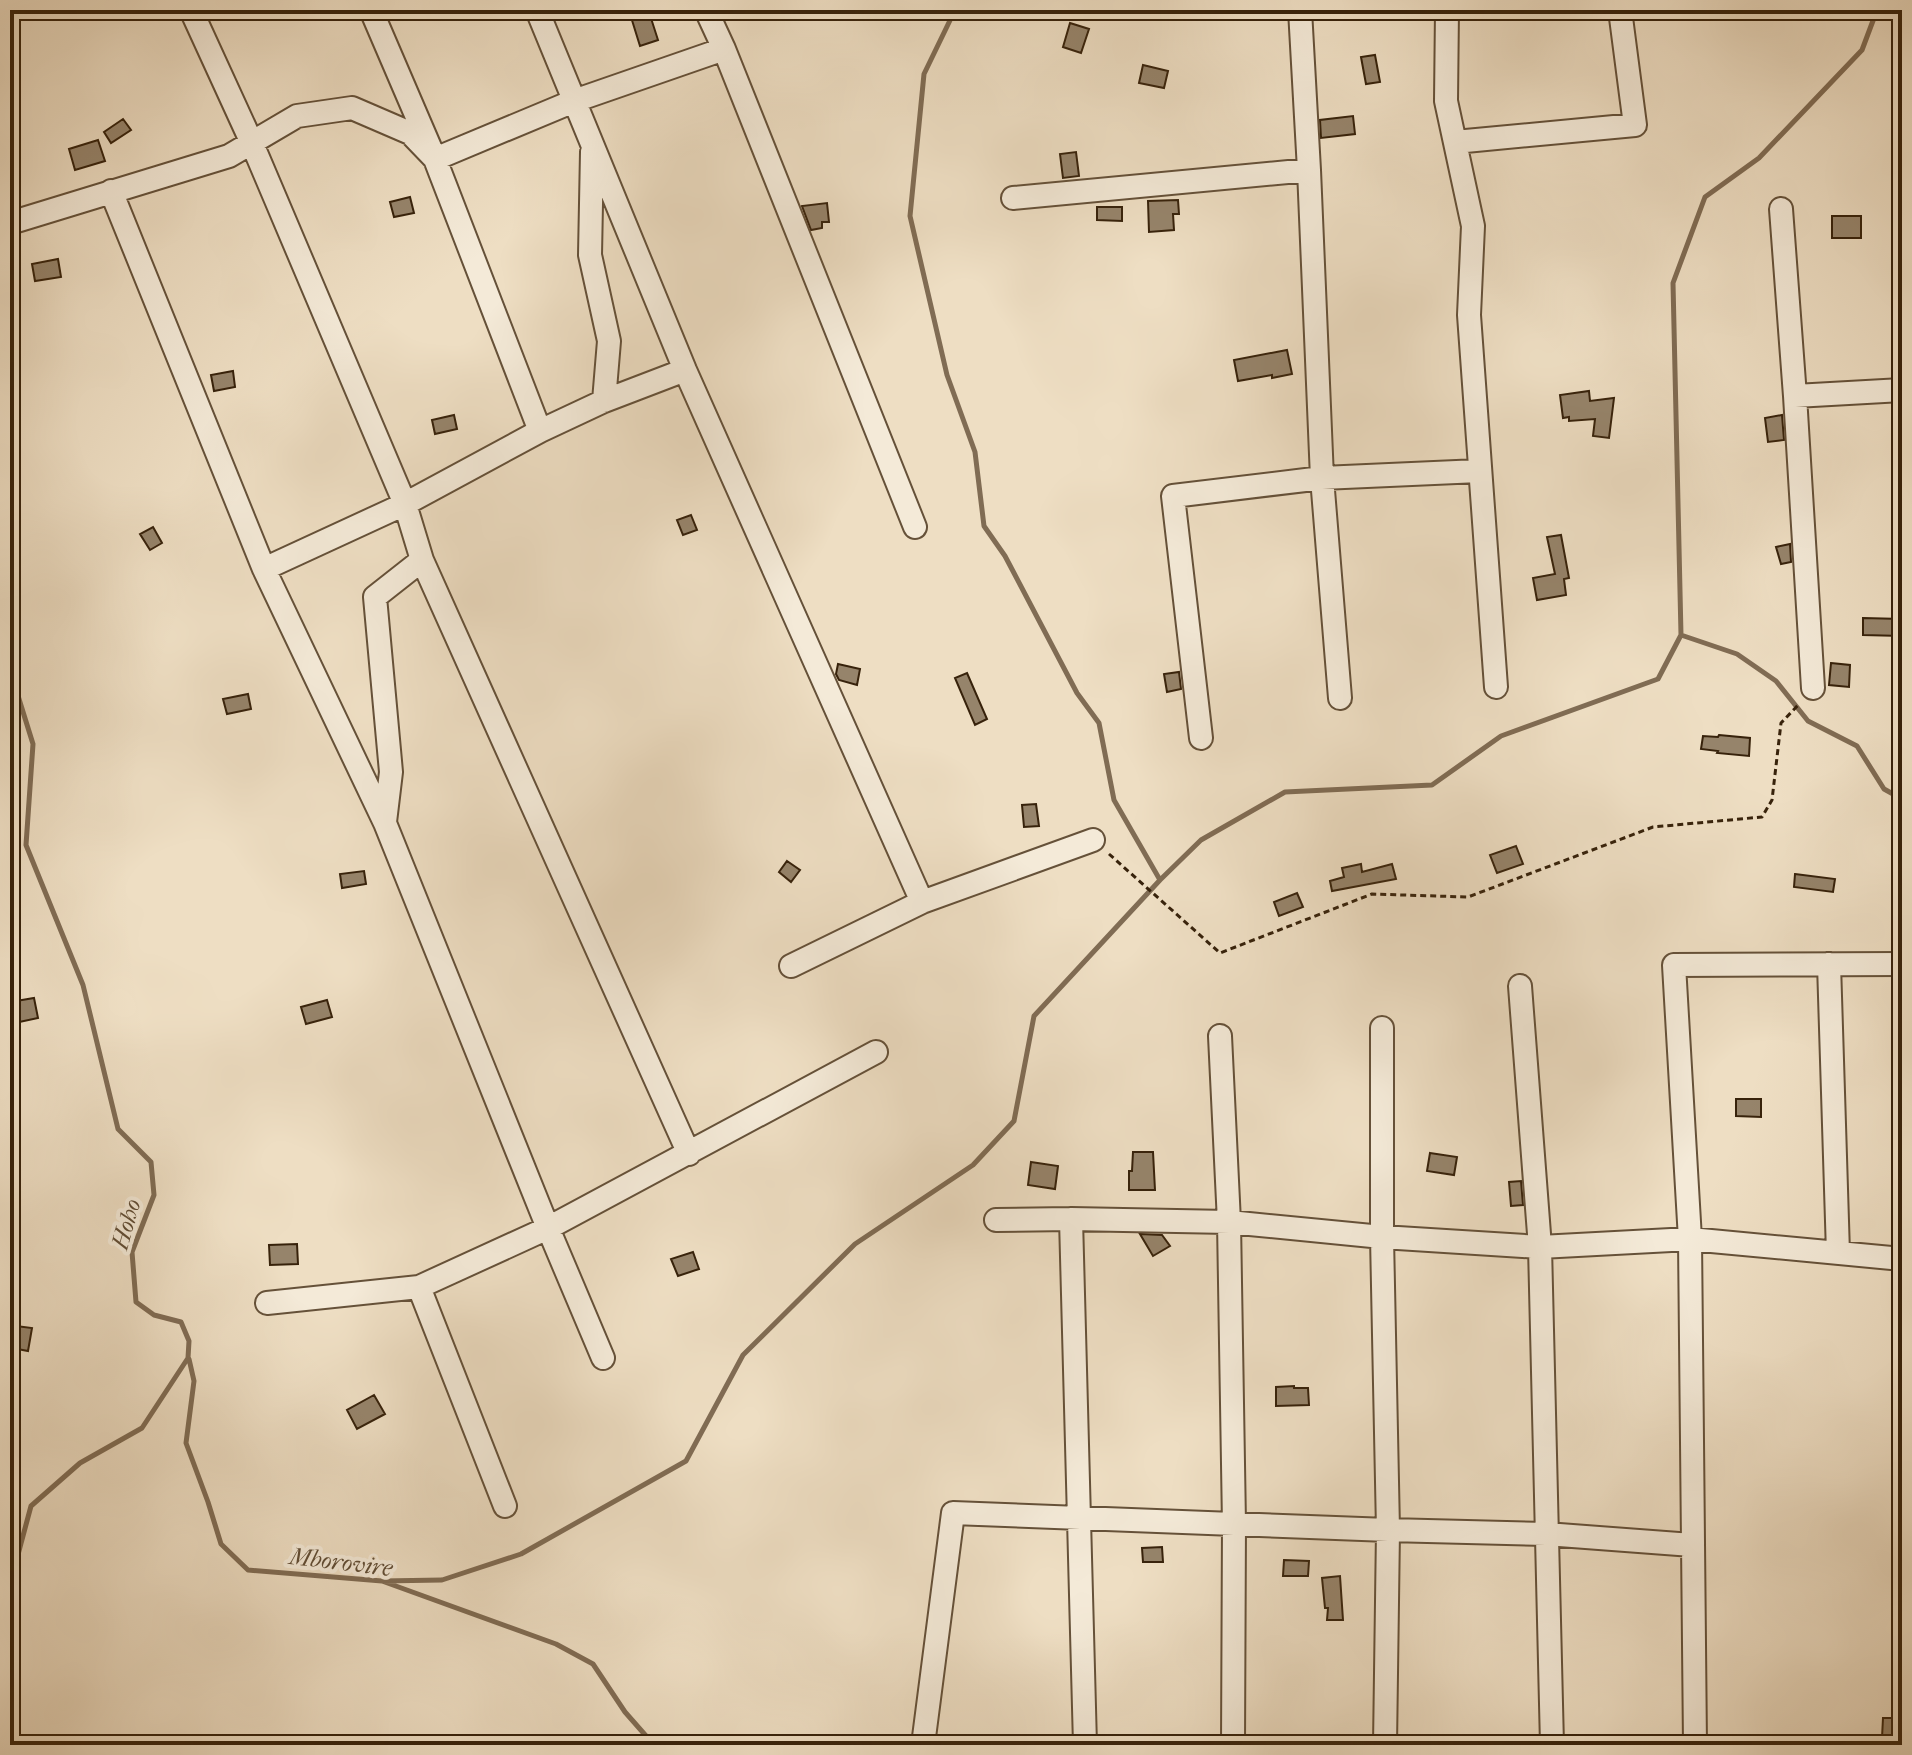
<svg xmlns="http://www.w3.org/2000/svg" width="1912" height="1755" font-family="'IM FELL French Canon',serif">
<rect width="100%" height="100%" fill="#eedec3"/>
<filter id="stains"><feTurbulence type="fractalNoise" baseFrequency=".0025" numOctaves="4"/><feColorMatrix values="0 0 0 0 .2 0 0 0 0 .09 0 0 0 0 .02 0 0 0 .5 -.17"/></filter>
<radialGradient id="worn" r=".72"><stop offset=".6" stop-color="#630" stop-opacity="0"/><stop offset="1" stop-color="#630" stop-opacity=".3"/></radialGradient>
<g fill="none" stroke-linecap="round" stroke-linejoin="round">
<path stroke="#806c54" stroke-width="5" d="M955,10L924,74L910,216L947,375L975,452L984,526L1005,556L1077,693L1099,723L1114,800L1160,880
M1681,635L1737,654L1776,681L1808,721L1857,746L1884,789L1902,799
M10,670L33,744L26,845L83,985L118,1129L151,1162L154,1195L132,1252L136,1302L154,1315L181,1322L189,1341L188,1358L142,1428L80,1463L31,1506L16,1562L10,1568
M189,1359L194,1381L186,1443L208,1502L221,1544L248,1570L382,1581L556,1644L593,1664L625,1712L654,1745
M382,1581L442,1580L521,1554L686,1461L743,1355L855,1244L973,1165L1014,1121L1034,1016L1160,880L1201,840L1285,792L1432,785L1501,736L1658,679L1681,635L1673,283L1705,197L1759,158L1862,50L1877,10"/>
</g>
<path fill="#96846b" stroke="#37220b" stroke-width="2" d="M649,12L658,40L640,46L631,17Z
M1070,23L1089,29L1081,53L1063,47Z
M1375,55L1380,82L1366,84L1361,57Z
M1143,65L1168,71L1164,88L1139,83Z
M1353,116L1355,134L1321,138L1320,120Z
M123,119L131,130L111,143L104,132Z
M98,140L105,161L75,170L69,149Z
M1076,152L1079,176L1063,178L1060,154Z
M410,197L414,213L394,217L390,202Z
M1178,200L1179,214H1173L1174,230L1149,232L1148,201Z
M827,203L829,222H822V228L811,230L802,206Z
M1097,207H1122V221L1097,220Z
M1832,216H1861V238H1832Z
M58,259L61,277L35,281L32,264Z
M1287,350L1292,374L1272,378V375L1238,381L1234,360Z
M233,371L235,387L214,391L211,375Z
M1589,391L1590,401L1614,398L1609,438L1593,436L1595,419L1569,421V417L1563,418L1560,395Z
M454,415L457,429L435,434L432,420Z
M1782,415L1784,440L1768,442L1765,418Z
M691,515L697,530L683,535L677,520Z
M153,527L162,543L150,550L140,534Z
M1561,535L1569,578L1564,579L1566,595L1537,600L1533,578L1555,574L1547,537Z
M1790,544L1791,562L1781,564L1776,547Z
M1863,618L1902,619V636L1863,635Z
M1831,663L1850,665L1849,687L1829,685Z
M838,664L860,669L857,685L839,680L836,674Z
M1179,672L1181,689L1167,692L1164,674Z
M967,673L987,719L975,725L955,678Z
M248,694L251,709L227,714L223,699Z
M1719,735L1750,738L1749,756L1717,753L1718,751L1701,749L1703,736L1718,737Z
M1036,804L1039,826L1024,827L1022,805Z
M1516,846L1523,864L1497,873L1490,855Z
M787,861L800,870L791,882L779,872Z
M1361,864L1362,872L1392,864L1396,879L1332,891L1330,881L1344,877L1342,868Z
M364,871L366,884L342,888L340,874Z
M1795,874L1835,879L1833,892L1794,887Z
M1297,893L1303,907L1279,916L1274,902Z
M34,998L38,1018L10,1024V1002Z
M327,1000L332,1017L306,1024L301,1007Z
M1736,1099H1761V1117L1736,1116Z
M1133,1152H1153L1155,1190H1129V1171H1132Z
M1430,1153L1457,1157L1454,1175L1427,1171Z
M1031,1162L1058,1166L1055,1189L1028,1185Z
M1521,1181L1523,1205L1511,1206L1509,1182Z
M1140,1234L1162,1235L1170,1246L1153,1256Z
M297,1244L298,1264L270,1265L269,1245Z
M693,1252L699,1269L678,1276L671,1259Z
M16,1326L32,1328L28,1351L12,1348Z
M1294,1386V1388H1308L1309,1405L1276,1406V1387Z
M374,1395L385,1414L357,1429L347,1410Z
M1162,1547L1163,1562H1143L1142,1548Z
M1284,1560L1309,1561L1308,1576H1283Z
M1340,1576L1343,1620H1327L1328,1608H1325L1322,1578Z
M1883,1718H1902V1737L1882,1738Z"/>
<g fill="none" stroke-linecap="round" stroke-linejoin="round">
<defs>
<path id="minor" d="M191,10L251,141L405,504L422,560L689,1154
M371,10L435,159L574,101L724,49
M537,10L685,370L922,902
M706,10L724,49L915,527
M1300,10L1309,170L1322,478L1340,698
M1447,10L1446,101L1473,226L1469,315L1496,687
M1455,142L1635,125L1620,10
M592,152L590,255L609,341L604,401
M111,191L264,569L385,823L548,1228L603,1358
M1013,198L1309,170
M1781,209L1795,396L1813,688
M10,223L229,156L297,116L352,108L410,133L435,159L540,431
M1795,396L1902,390
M264,569L405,504L540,431L604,401L685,370
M1201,738L1173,496L1322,478L1479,471
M385,822L391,772L375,597L422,560
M1829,964L1838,1253
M791,966L922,902L1093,840
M1520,986L1540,1247L1552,1745
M1382,1028V1237L1388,1530L1385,1745
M1220,1036L1229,1222L1234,1524L1233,1745
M1071,1219L1085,1745
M996,1220L1071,1219L1229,1222L1382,1237L1540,1247L1690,1239L1902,1259
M419,1287L505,1506
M267,1303L419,1287L548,1228L876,1052
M923,1745L953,1513L1388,1530L1546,1534L1692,1545
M1695,1745L1690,1239L1674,965L1902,964"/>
</defs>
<use href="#minor" stroke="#655139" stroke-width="26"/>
<path stroke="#37220b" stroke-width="3" stroke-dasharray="6 4" stroke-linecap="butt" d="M1109,854L1220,953L1372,894L1468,897L1653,827L1762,817L1772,800L1781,723L1800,703"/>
<use href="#minor" stroke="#f4ead8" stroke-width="22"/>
</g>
<g text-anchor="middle" stroke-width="8" stroke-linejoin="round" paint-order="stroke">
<g font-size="24" font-style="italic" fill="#614d35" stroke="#f4ead8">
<text transform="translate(126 1224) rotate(-74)" y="8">Hoho</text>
<text transform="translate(341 1562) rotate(7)" y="8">Mborovire</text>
</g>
</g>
<rect width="1912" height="1755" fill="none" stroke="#eedec3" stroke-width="40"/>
<rect x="12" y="12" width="1888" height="1731" fill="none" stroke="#37220b" stroke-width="4"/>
<rect x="20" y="20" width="1872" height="1715" fill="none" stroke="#37220b" stroke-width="2"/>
<rect width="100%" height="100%" filter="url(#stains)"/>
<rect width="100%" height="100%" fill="url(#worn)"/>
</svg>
